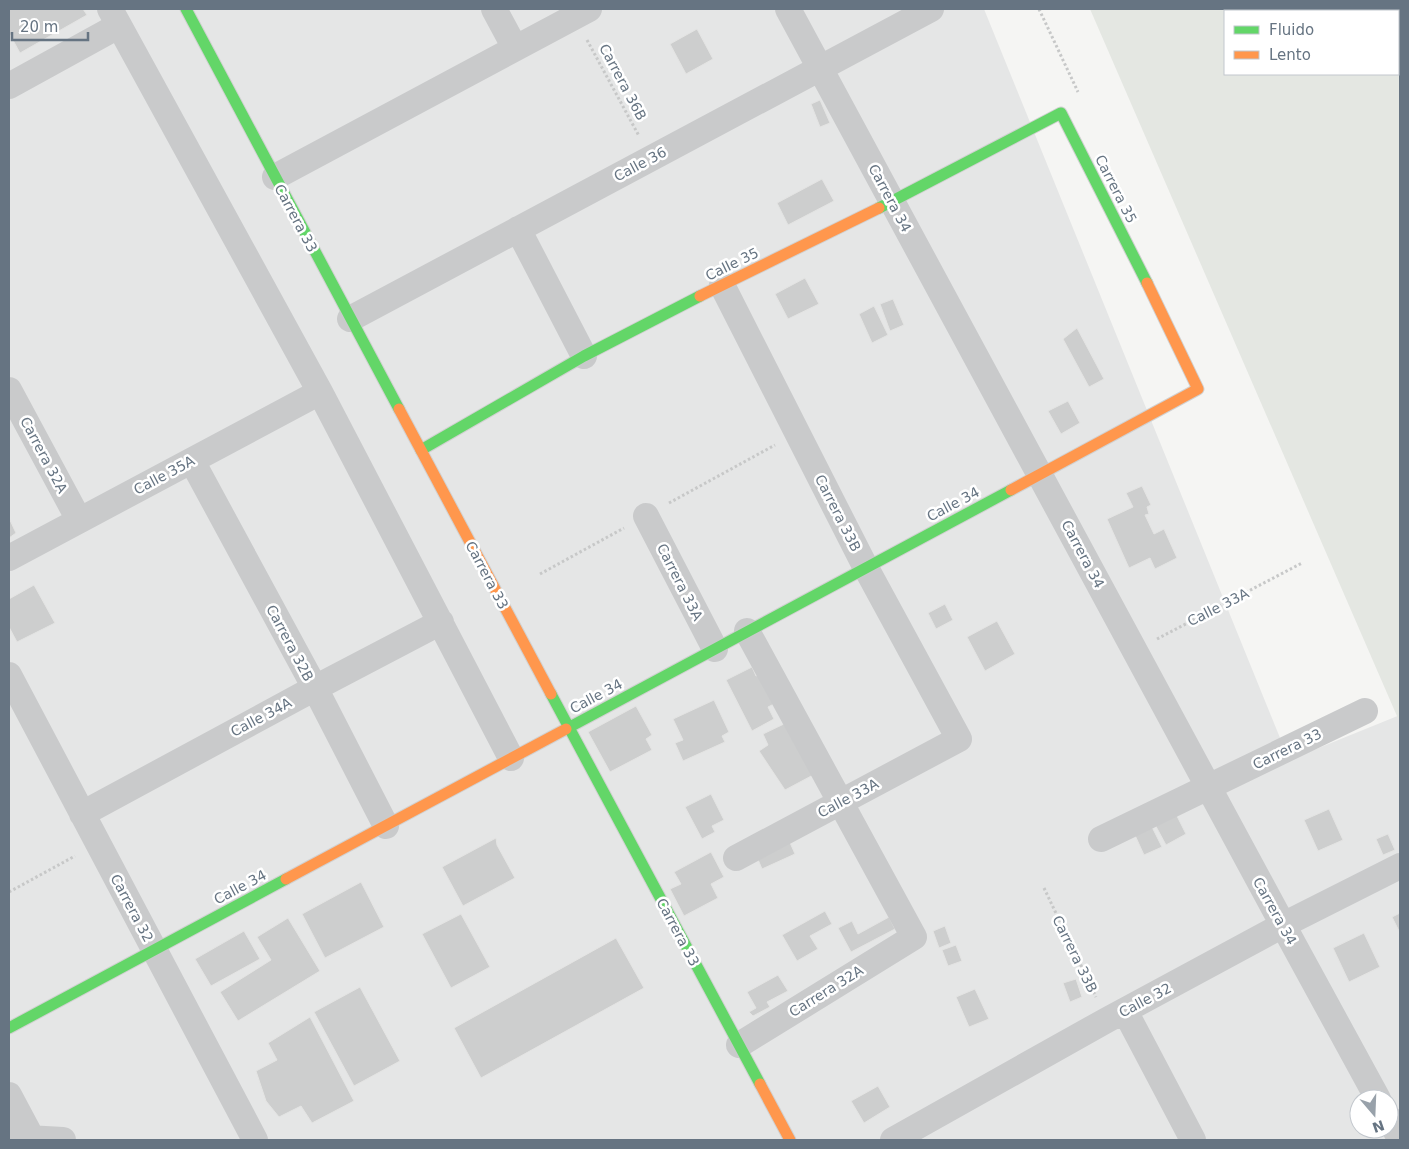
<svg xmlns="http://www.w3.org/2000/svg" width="1409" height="1149" font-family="'DejaVu Sans',sans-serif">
<rect width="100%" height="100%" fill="#f5f5f3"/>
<path fill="#e5e6e6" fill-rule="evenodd" d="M9,9H984L1289,760L1400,715V1140H9ZM1359,1099H1389V1129H1359Z"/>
<path fill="#e4e7e2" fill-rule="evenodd" d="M1090,9H1400V723ZM1225,11H1398V74H1225Z"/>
<path fill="#cdcece" stroke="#e4e4e3" d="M9,9H83L87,15L20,53L9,33Z
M697,29L713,59L686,74L670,44Z
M820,100L830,123L820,127L811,104Z
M822,179L834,201L788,225L777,203Z
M805,278L819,304L788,319L775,294Z
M893,299L904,325L890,331L880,304Z
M874,306L888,335L872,343L859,314Z
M1077,328L1104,379L1089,387L1063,339Z
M1068,401L1080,423L1061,434L1048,411Z
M1142,486L1151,505L1147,507L1149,514L1145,515L1154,534L1164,529L1177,558L1155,569L1150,558L1129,568L1107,519L1133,507L1126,493Z
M9,518L16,533L9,538Z
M34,585L55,623L17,642L9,627V599Z
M945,604L953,620L936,629L928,613Z
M997,621L1015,654L985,671L967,637Z
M752,667L756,676L761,674L776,703L768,707L774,719L752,731L726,680Z
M714,700L729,732L722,736L725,742L683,761L675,743L683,740L673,719Z
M636,706L652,735L646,739L652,750L610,772L588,732Z
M788,722L815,774L785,790L759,751L768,745L763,734Z
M711,794L724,820L712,826L715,832L702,839L685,807Z
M1173,808L1186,834L1166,845L1152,819Z
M1329,809L1343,840L1318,851L1304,820Z
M1151,825L1162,847L1144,855L1134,833Z
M784,829L795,854L762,869L751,843Z
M1388,834L1395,850L1383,855L1376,839Z
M496,838L497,845L515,878L463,906L442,867Z
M711,852L724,877L711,884L718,898L684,916L670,889L681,884L674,872Z
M361,882L384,927L325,958L302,914Z
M825,911L832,924L810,936L818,949L797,961L782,935Z
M1400,913V933L1392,917Z
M461,914L490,967L451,988L422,934Z
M889,917L895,929L851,952L838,928L852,921L858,934Z
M288,918L320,971L238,1021L220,992L271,960L257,937Z
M945,926L951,943L939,948L933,931Z
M244,931L260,959L211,986L195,959Z
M1364,933L1380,967L1349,982L1333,948Z
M616,938L644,988L481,1078L454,1028Z
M956,945L962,961L948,966L942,950Z
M778,975L788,991L767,1002L770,1007L753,1016L749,1012L756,1008L747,992Z
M1076,979L1082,997L1070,1002L1063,983Z
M360,987L400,1061L354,1086L314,1012Z
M975,989L989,1019L969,1027L956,997Z
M310,1017L354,1101L312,1123L301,1106L279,1117L266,1101L256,1071L277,1060L268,1043Z
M878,1086L890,1107L864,1123L851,1101Z"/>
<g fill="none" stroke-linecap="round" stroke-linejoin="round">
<defs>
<path id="fast" d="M186,9L399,409
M879,208L1061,113L1147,283
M421,450L584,356L700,296
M551,694L760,1084
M566,729L1011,490
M9,1028L286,879"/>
<path id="slow" d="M700,296L879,208
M399,409L551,694
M1011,490L1198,389L1147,283
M286,879L566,729
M760,1084L790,1140"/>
</defs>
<use href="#fast" stroke="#d1d1d1" stroke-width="13"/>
<use href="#slow" stroke="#d1d1d1" stroke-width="13"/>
<path stroke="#c7c8c8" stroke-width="3" stroke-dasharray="2.5 2.5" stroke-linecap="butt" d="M1039,9L1078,92
M587,40L639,136
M669,503L775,445
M540,574L624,528
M1157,639L1302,563
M1044,888L1096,997
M9,892L75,856"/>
<path stroke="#c9cacb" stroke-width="26" d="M110,9L320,392L511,758
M494,9L515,48
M788,9L1283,925L1378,1099
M9,86L118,26
M275,177L589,9
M518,229L584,356
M722,285L866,568L959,739L736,858
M350,319L931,9
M9,390L79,520
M192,461L315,688L386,826
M646,516L715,649
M9,558L320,392
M9,675L255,1140
M82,814L315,688L441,622
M1101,839L1365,711
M1125,1011L1193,1140
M739,1045L914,937L747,631
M9,1095L33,1140
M1389,1118L1400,1139
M9,1137L63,1140
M893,1140L1107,1020L1283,925L1400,866"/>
<use href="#fast" stroke="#63d668" stroke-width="11"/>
<use href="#slow" stroke="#ff974d" stroke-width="11"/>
</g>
<g text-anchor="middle" stroke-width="5" stroke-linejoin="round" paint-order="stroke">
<g font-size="14" fill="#667482" stroke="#fff">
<text transform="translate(623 82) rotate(62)" y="5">Carrera 36B</text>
<text transform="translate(640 164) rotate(-28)" y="5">Calle 36</text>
<text transform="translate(1116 189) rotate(63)" y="5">Carrera 35</text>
<text transform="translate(890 198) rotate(62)" y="5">Carrera 34</text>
<text transform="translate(296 218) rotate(62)" y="5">Carrera 33</text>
<text transform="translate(732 264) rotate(-26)" y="5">Calle 35</text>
<text transform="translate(44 455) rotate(62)" y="5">Carrera 32A</text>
<text transform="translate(164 475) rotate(-28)" y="5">Calle 35A</text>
<text transform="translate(953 504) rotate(-28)" y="5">Calle 34</text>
<text transform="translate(838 513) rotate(63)" y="5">Carrera 33B</text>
<text transform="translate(1083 554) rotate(62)" y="5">Carrera 34</text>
<text transform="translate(487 575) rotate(62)" y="5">Carrera 33</text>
<text transform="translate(680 582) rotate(63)" y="5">Carrera 33A</text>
<text transform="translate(1218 607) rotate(-27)" y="5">Calle 33A</text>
<text transform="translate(290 643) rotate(62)" y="5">Carrera 32B</text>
<text transform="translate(596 696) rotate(-28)" y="5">Calle 34</text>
<text transform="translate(261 717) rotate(-28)" y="5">Calle 34A</text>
<text transform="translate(1287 749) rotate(-26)" y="5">Carrera 33</text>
<text transform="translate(848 798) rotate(-28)" y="5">Calle 33A</text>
<text transform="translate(240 887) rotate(-28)" y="5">Calle 34</text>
<text transform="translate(132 908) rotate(62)" y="5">Carrera 32</text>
<text transform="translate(1275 911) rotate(61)" y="5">Carrera 34</text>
<text transform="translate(678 932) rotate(62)" y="5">Carrera 33</text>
<text transform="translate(1075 954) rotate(64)" y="5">Carrera 33B</text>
<text transform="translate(826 991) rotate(-32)" y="5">Carrera 32A</text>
<text transform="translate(1145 1000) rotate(-28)" y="5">Calle 32</text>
</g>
</g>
<rect width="1409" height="1149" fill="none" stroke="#667482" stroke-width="20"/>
<rect x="1224" y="10" width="175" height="65" fill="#ffffff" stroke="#c2c7cd"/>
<rect x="1234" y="26" width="25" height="8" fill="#63d668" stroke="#c2c7cd"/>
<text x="1269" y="35" font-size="15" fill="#667482">Fluido</text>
<rect x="1234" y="51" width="25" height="8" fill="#ff974d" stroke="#c2c7cd"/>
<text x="1269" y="60" font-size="15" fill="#667482">Lento</text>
<g transform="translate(1374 1114) rotate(161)"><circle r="24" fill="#ffffff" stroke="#c2c7cd"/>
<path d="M0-4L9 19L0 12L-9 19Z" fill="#98a1aa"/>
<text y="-8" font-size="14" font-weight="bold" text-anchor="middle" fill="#667482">N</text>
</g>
<path d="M12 32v8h76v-8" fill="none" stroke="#667482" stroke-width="2.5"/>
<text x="20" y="32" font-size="15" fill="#667482" stroke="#ffffff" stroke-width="4" paint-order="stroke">20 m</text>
</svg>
